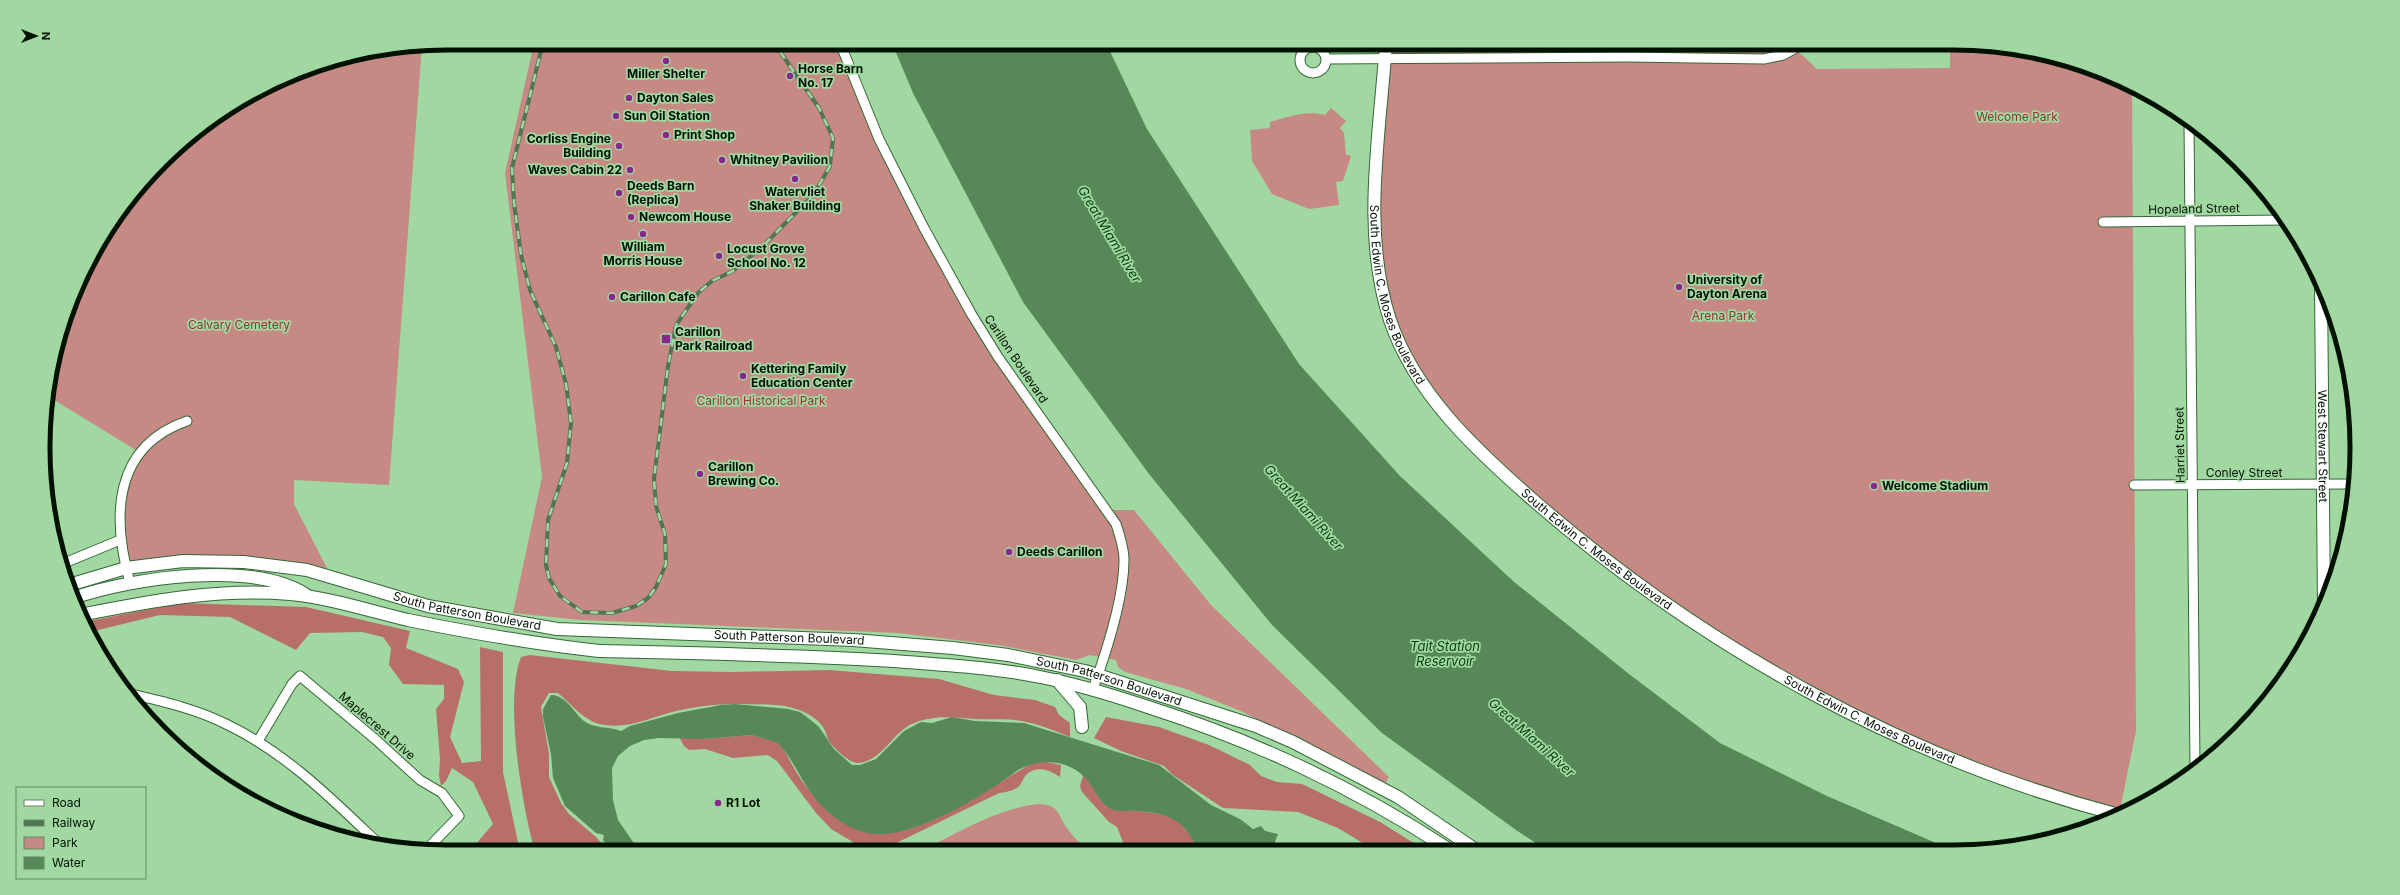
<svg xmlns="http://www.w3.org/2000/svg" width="2400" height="895" font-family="Inter,sans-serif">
<rect width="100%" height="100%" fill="#a1d8a1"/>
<path fill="#c78984" d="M534,43H840L879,139L972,315L1108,510H1134L1211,605L1389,777L1384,785L1243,712L1186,689L1125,672L1118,667L1116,660L1090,655L1076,660L998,645L898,633L581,620L513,613L542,477L505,173Z
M1386,43H1789L1817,69L1950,68V43H1952L2057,57L2132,85L2136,731L2119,815L1876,726L1659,600L1462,432L1404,352L1376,262Z
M422,45L389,485L294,480V504L331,576L244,562L126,568L121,504L139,452L46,395L65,317L97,245L143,181L181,143L245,97L317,65L369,51Z
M1331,108L1346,121L1340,128L1344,133L1346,155L1351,156L1343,181L1336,182L1339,205L1309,209L1272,194L1252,161L1250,130L1270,128V122C1288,117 1306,110 1325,115Z
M1039,804C1060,805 1057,814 1067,828C1073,837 1081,844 1089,851H920C958,833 997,808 1039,804Z"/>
<path fill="#b86f69" d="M182,603L306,607L410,631L406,648L458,669L464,682L450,737L462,763L481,761L480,647L503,652V772L520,852H469L493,824L473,782L452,768L446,781L441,786L439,776L440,759L436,709L444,699V685L403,684L389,665L391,648L383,637L362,632L310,633L296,650L230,617L160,615L90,632L84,622Z
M530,655L672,671L733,672L829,670L939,679L994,695L1035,700L1055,707L1059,715L1070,723V737C1054,730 1038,724 1021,721C1006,718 990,720 975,719C952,717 926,714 905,728C890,739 878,763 857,763C848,762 834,748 829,741C826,736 826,731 823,727C813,712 791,706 775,705C741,703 709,703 676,711C649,718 627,730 599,724C582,719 571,704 558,693H549L541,707L549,754V777L561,803L569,814L596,837L604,846L605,852H535C522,805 504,701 521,657Z
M1106,717L1159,727L1209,745L1250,765L1261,776L1277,782L1302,784L1380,822L1425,850H1374L1338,828L1298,812L1223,808L1173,775L1164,766L1121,751L1094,738Z
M752,735L778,742C787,752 791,765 799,776C806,788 824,809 835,817C895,865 979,791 1033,763L1042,761L1061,765L1060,777C1050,770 1037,765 1027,774C1022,779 1022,786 1015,789C1010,792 1002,792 997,794L886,848H863L831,829L816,813L777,761L768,755L733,758L705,749L689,750L684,746L679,737L703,739Z
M1083,776L1128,810L1164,814L1178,821L1194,840L1198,850H1126L1117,827L1109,822L1082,792L1080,786Z"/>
<path fill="#568957" d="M892,43H1106L1147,129L1299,364L1400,476L1513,581L1629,674L1720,743L1827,796L1950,849L1546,850L1516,830L1382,733L1272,625L1149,474L1023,302L913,93Z
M551,695C566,695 574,713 584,721C594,729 609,726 621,731L630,726L678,713L721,705L735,704L788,709L800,712L812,721L819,727L834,749L852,765H860L876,759L904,731L921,722L932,723L952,717L975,721L1024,723L1159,765L1211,805L1240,819L1253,829L1261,826L1265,831L1278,834L1272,850H1198C1183,819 1170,813 1136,811C1129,810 1121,812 1114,810C1102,807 1095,790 1088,781C1070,759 1041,758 1018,770C985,795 915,838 873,834C854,832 836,820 823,807C803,788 796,762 778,743L752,735L703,739L659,738L644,740L630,746L618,756L612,768L613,800L618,820L640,852H610L603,840L604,835L596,833L565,806L553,778L551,754L543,717V709Z"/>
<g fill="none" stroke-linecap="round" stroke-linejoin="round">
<defs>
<path id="minor" d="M840,43L879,139L924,228L972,315L998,357L1116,524C1120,536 1124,548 1124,560C1124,598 1106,653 1093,689
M1300 60a13 13 0 1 1 26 0a13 13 0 1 1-26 0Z
M1327,59L1628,57L1764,59L1783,55L1794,49
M2189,121L2195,769
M2103,222L2285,220
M2134,485L2355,484
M62,564L120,540
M130,583C112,518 112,447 187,421
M127,693C161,701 197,709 228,725C286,753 332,799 378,843
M258,741L292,684L300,676L375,739L420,780L442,793L459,816L427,849"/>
<g id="major">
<path id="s1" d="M1386,43C1380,134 1361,232 1390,320C1415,394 1476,450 1533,500C1702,647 1902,758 2119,815"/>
<path id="s2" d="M2321,286L2324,606"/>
<path id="s3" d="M69,585L126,568L150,565L183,561L244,562L307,570L428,606L557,629L853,640L953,648L1008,655L1085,671L1256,726L1293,742L1398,797L1476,850"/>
<path d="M73,598C132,578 250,560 305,594"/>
<path d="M80,615C151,601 218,588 290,594C331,598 369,611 408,620C472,633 535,644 599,651C697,653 796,655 894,661C943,665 992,667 1040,677C1077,684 1112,695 1148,707C1257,742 1353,787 1450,850"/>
<path d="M1057,680L1080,707L1082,727"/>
</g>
</defs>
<use href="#minor" stroke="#346737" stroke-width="11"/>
<use href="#major" stroke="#346737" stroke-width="14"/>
<use href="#minor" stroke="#fff" stroke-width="9"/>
<use href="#major" stroke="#fff" stroke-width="12"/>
<path stroke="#517552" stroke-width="1" d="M689,43C703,53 717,56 730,43"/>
<defs>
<path id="rail" d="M543,43L512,168L514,203L521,255L530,290L556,347L566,384L571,423L567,463L548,520L546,565L549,578L560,596L582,612L612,613L636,606L648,598L656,587L666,564L665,534L656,506L654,479L668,366L676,325L698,293L712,281L733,271L762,247L814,194L830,166L833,138L819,108L774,43"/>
</defs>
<use href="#rail" stroke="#517552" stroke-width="4"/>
<use href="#rail" stroke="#a1d8a1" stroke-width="2.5" stroke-dasharray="8" stroke-linecap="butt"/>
</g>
<g fill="#892790" stroke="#a1d8a1" stroke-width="1.5">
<circle cx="666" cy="61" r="4"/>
<circle cx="790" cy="76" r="4"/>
<circle cx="629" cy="98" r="4"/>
<circle cx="616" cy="116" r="4"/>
<circle cx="666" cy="135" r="4"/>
<circle cx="619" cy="146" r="4"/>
<circle cx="722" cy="160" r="4"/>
<circle cx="630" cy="170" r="4"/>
<circle cx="795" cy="179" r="4"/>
<circle cx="619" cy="193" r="4"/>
<circle cx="631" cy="217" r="4"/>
<circle cx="643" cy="234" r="4"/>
<circle cx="719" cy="256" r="4"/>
<circle cx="1679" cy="287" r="4"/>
<circle cx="612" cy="297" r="4"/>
<rect x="661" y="334" width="10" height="10" rx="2"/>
<circle cx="743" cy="376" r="4"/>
<circle cx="700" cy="474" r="4"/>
<circle cx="1874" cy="486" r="4"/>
<circle cx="1009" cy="552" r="4"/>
<circle cx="718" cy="803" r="4"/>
</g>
<g text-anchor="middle" stroke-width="3.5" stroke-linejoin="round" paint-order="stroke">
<g font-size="12" font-weight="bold" fill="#011202" stroke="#a1d8a1" text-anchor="start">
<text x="798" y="73">Horse Barn<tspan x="798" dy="14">No. 17</tspan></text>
<text x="666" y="78" text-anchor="middle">Miller Shelter</text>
<text x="637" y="102">Dayton Sales</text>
<text x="624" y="120">Sun Oil Station</text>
<text x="674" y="139">Print Shop</text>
<text x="611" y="143" text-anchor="end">Corliss Engine<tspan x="611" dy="14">Building</tspan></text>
<text x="730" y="164">Whitney Pavilion</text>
<text x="622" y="174" text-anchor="end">Waves Cabin 22</text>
<text x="627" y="190">Deeds Barn<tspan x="627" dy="14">(Replica)</tspan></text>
<text x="795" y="196" text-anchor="middle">Watervliet<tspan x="795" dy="14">Shaker Building</tspan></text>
<text x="639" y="221">Newcom House</text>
<text x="643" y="251" text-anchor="middle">William<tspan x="643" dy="14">Morris House</tspan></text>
<text x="727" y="253">Locust Grove<tspan x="727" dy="14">School No. 12</tspan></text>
<text x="1687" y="284">University of<tspan x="1687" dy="14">Dayton Arena</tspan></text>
<text x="620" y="301">Carillon Cafe</text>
<text x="675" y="336">Carillon<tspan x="675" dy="14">Park Railroad</tspan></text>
<text x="751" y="373">Kettering Family<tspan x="751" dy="14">Education Center</tspan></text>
<text x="708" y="471">Carillon<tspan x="708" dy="14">Brewing Co.</tspan></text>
<text x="1882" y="490">Welcome Stadium</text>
<text x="1017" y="556">Deeds Carillon</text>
<text x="726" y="807">R1 Lot</text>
</g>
<g font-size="12" fill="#903633" stroke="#a1d8a1">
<text x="2017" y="121">Welcome Park</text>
<text x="1723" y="320">Arena Park</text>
<text x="239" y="329">Calvary Cemetery</text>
<text x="761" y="405">Carillon Historical Park</text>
</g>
<g font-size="12" fill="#011202" stroke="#a1d8a1">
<text transform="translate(2194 209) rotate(-1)" y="4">Hopeland Street</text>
<text dy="4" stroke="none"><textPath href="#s1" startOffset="256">South Edwin C. Moses Boulevard</textPath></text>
<text transform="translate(1016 359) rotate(56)" y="4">Carillon Boulevard</text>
<text transform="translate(2180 445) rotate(-91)" y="4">Harriet Street</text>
<text dy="4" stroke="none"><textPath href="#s2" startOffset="160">West Stewart Street</textPath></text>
<text x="2244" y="477">Conley Street</text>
<text dy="4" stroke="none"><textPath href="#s1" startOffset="592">South Edwin C. Moses Boulevard</textPath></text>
<text dy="4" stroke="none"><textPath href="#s3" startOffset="407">South Patterson Boulevard</textPath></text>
<text dy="4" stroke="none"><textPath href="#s3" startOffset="731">South Patterson Boulevard</textPath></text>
<text dy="4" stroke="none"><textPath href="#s3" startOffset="1055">South Patterson Boulevard</textPath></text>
<text dy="4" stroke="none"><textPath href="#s1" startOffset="915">South Edwin C. Moses Boulevard</textPath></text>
<text transform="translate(377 726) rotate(41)" y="4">Maplecrest Drive</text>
</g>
<g font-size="13" font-style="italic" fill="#033f0d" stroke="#a1d8a1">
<text transform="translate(1110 234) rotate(59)" y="5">Great Miami River</text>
<text transform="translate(1304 507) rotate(48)" y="5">Great Miami River</text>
<text x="1445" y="651">Tait Station<tspan x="1445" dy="15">Reservoir</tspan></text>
<text transform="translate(1532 737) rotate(42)" y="5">Great Miami River</text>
</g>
</g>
<path d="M0 0H2400V895H0ZM447 50H1953A397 397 0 0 1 2350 447V448A397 397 0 0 1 1953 845H447A397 397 0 0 1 50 448V447A397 397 0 0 1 447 50Z" fill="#a1d8a1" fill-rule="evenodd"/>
<path fill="none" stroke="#011202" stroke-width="5" d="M447 50H1953A397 397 0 0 1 2350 447V448A397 397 0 0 1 1953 845H447A397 397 0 0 1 50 448V447A397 397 0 0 1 447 50Z"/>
<rect x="16" y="787" width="130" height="92" fill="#a1d8a1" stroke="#618961"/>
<rect x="24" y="800" width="20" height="6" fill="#ffffff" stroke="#618961"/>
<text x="52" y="807" font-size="12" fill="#011202">Road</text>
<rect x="24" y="820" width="20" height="6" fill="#517552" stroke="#618961"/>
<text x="52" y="827" font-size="12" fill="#011202">Railway</text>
<rect x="24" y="837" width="20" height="12" fill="#c78984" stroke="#618961"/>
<text x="52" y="847" font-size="12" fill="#011202">Park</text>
<rect x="24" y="857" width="20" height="12" fill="#568957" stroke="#618961"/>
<text x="52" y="867" font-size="12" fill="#011202">Water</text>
<g transform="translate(36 36) rotate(90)" stroke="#a1d8a1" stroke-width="3" paint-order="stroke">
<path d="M0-3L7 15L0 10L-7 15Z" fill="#011202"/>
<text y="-6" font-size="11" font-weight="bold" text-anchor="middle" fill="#011202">N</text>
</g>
</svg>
